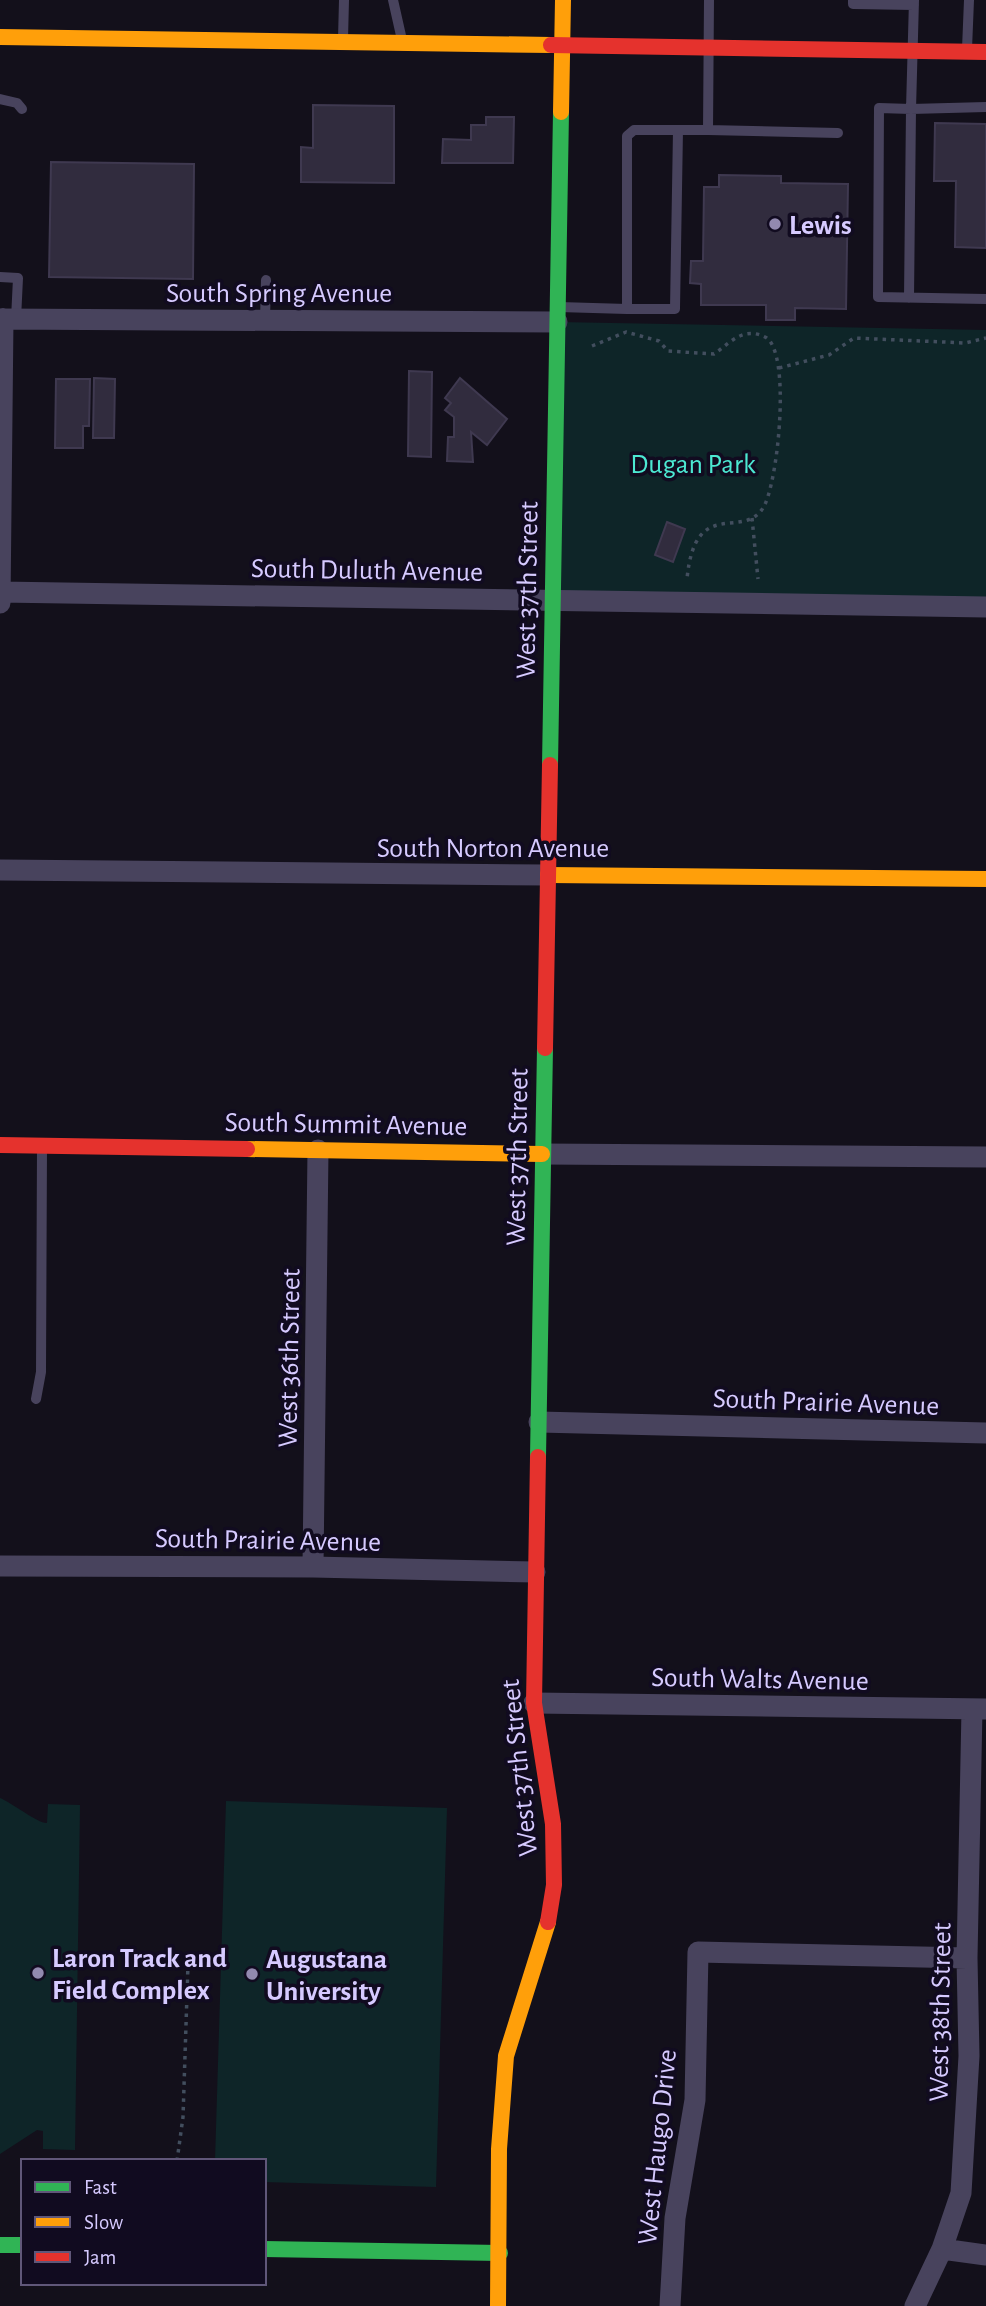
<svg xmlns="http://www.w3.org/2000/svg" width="986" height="2306" font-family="'Alegreya Sans',sans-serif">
<rect width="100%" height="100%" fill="#13101b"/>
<path fill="#0e2528" d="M557,322L986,330V607L552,600Z
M0,1798C12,1803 39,1824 47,1823L48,1804L80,1805L75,2150L43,2149V2131L37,2130L0,2154Z
M226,1801L447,1808L436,2187L264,2182V2161H215Z"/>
<path fill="#312c3e" stroke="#3f3950" stroke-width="2" d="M313,105L394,106V183L301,182V147L313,148Z
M486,117H514L513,163H442L443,139L471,140V125H486Z
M935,123L986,124V248L955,247L956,181H934Z
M51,162L194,164L193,279L49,277Z
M719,175L781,176V183L848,184L846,309L795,308V320H766V305H701V284L690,283L691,261H703L704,187H719Z
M409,371L432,372L431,457L408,456Z
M94,378L115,379L114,438H93Z
M460,378L507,419L487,445L471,432L473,462L447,461L448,437H454V417L445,410L451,403L445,398Z
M56,379H90L89,426H83V448H55Z
M667,522L685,529L673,562L655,555Z"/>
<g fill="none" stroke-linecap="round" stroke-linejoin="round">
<path stroke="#424e5e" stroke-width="3.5" stroke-dasharray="3.5 5" stroke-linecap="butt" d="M592,346L626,332L659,341L668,351L714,354C730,343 743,326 765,337C792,350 778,485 763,508C742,541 695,495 687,579
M779,368L829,355L854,338L965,343L986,338
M752,518L758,579
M177,2161L183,2117L188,1964"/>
<path stroke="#48435d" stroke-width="10" d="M393,0L402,40
M853,0V4L914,5
M914,0L911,109L879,108L878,297L986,299
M343,39L344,0
M967,49L969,0
M0,99L17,103L22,109
M708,130L838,133
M0,277L18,278L16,319
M909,298L911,109L986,107
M559,307L627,309V136L634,130H708L709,0
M627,309H675L678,130
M265,320L266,280
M36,1399L41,1372L42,1148"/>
<path stroke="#48435d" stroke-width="21" d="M0,319L557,322
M0,592L986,607
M0,603L3,319
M0,870L548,875
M542,1154L986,1157
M539,1422L986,1433
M0,1566L313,1567L535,1572
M313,1567L318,1150
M534,1703L986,1709
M942,2249L986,2255
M670,2306L675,2218L695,2100L698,1952L967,1958
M915,2306L942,2249L961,2193L969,2056L967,1958L972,1709"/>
<path stroke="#30b455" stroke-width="16" d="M550,765L561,112
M538,1457L545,1048
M0,2245H23
M264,2249L500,2253"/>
<path stroke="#ff9f0a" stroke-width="16" d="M0,37L551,45
M561,112L563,0
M548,875L986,879
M247,1149L542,1154
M498,2306L499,2149L506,2056L548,1922"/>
<path stroke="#e5322d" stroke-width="16" d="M551,45L986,52
M545,1048L550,765
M0,1145L247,1149
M538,1457L534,1703L553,1824L554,1885L548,1922"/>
</g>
<g fill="#9289af" stroke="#110b20" stroke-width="2.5">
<circle cx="775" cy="224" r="7"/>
<circle cx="38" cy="1973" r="7"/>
<circle cx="252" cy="1974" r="7"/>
</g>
<g text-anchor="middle" stroke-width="7" stroke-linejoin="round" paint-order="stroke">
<g font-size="28" font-weight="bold" fill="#d6caff" stroke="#110b20" text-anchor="start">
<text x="789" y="234">Lewis</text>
<text x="52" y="1967">Laron Track and<tspan x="52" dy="32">Field Complex</tspan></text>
<text x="266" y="1968">Augustana<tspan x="266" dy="32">University</tspan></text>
</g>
<g font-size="28" fill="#d6caff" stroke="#110b20">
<text x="279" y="302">South Spring Avenue</text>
<text transform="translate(367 569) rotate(1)" y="10">South Duluth Avenue</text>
<text transform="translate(526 590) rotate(-89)" y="10">West 37th Street</text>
<text x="493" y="857">South Norton Avenue</text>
<text transform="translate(346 1123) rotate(1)" y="10">South Summit Avenue</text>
<text transform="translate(516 1157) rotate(-89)" y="10">West 37th Street</text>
<text transform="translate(288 1358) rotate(-89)" y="10">West 36th Street</text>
<text transform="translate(826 1401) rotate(2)" y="10">South Prairie Avenue</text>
<text transform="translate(268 1539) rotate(1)" y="10">South Prairie Avenue</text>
<text transform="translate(760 1678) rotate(1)" y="10">South Walts Avenue</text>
<text transform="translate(518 1768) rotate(-96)" y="10">West 37th Street</text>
<text transform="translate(939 2012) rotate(-89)" y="10">West 38th Street</text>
<text transform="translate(656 2147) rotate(-84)" y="10">West Haugo Drive</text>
</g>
<g font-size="28" fill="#4ce8d2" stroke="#110b20">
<text x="693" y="473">Dugan Park</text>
</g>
</g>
<rect x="21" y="2159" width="245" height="126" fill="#110b20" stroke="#605779" stroke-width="2"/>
<rect x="35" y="2182" width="35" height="10" fill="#30b455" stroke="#605779" stroke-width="2"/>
<text x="84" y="2194" font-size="21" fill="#d6caff">Fast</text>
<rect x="35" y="2217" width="35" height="10" fill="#ff9f0a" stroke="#605779" stroke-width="2"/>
<text x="84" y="2229" font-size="21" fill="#d6caff">Slow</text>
<rect x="35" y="2252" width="35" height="10" fill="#e5322d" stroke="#605779" stroke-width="2"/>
<text x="84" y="2264" font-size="21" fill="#d6caff">Jam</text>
</svg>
